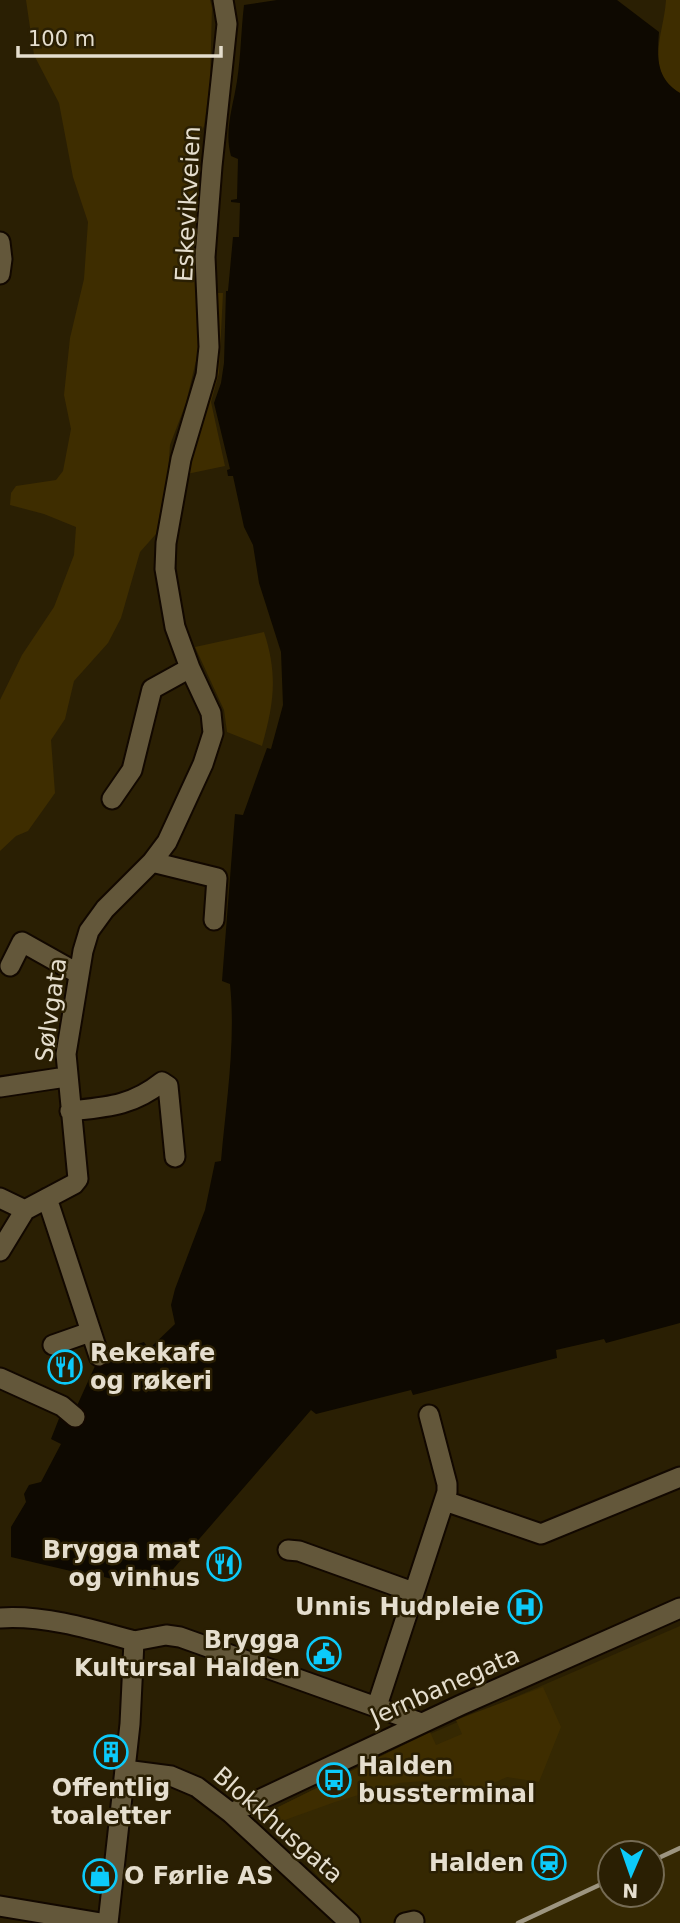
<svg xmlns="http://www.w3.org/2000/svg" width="680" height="1923" font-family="'DejaVu Sans',sans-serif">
<rect width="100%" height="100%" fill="#2a1f03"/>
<path fill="#352802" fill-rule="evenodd" d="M680,1626V1923H352L337,1897L262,1815L402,1746ZM610,1853H652V1895H610Z"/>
<path fill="#3e2d00" d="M26,0H210L212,8L210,83L204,126L194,147V190L188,223L193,250L199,326L198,352L186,403L170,445L168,472L156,534L140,552L121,618L108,643L74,681L65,719L51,740L55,793L28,831L16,836L0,851V700L22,655L54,607L74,555L76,527L44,514L10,505L11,493L16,486L56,480L63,471L71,429L64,395L70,338L84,279L88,222L73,177L59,103L34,55Z
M666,0H680V93C643,71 664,34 666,0Z
M212,293H223L219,373L211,402L225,466L182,475Z
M264,632C278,675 274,703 262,746L227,732L224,710L195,647Z
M543,1687L561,1727L539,1782L507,1777L469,1794L461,1778L399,1783L335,1802L271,1825L262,1815L430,1732L436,1745L462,1734L456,1720Z"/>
<path fill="#0e0901" d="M277,0H617L659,32C657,58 656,78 680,93V1323L606,1343L604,1339L556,1350L557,1358L413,1395L411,1390L316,1414L311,1410L155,1590L104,1577V1573L99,1569L93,1570L92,1576L11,1557V1527L26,1502L24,1494L29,1485L41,1482L61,1444L51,1439L60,1416L71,1419L95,1366L108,1353L144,1342L149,1349L175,1324L171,1305L175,1289L205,1210L215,1162L221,1161C226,1103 236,1043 230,984L222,981L235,814L243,815L267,748L271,749L283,705L281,652L259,583L253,545L244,527L233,476H228L227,470L230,469L214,403L221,383L224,363L226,291H228L233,237H239L240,203L231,202V200L237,199L238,159L231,156C224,131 233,107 237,81C241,56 241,30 244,5Z"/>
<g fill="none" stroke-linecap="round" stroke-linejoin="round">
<defs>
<path id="minor" d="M0,242L2,259L0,274
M112,799L132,770L152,689L190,668
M152,862L217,878L214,920
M10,966L22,942L79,974
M0,1087L66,1077
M70,1111C107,1107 132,1106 162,1082L168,1086L175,1157
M0,1198L25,1210
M47,1198L99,1356
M0,1251L25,1210L74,1184L78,1179L66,1054L83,951L89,931L105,909L152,862L167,842L203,764L213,733L211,713L190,668L175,627L165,569L166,543L181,459L206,375L209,347L205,257L212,166L227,24L223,0
M53,1345L90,1332
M0,1378L62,1406L75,1417
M445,1501L541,1534L680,1477
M288,1550L299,1551L413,1592
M0,1618C45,1615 91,1629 134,1641
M134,1641L166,1635L180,1637L421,1723
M377,1706L447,1492V1484L429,1415
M125,1770L171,1776L197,1787L231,1813L350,1923
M231,1813L461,1705L680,1608
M0,1906L101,1923
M108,1923L130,1724L134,1641
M405,1923L414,1921"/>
</defs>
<use href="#minor" stroke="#120800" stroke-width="23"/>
<use href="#minor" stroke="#63573a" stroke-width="19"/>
<path stroke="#9d9580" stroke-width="4.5" d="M652,1861L680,1848
M518,1923L610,1880"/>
</g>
<defs>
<symbol id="restaurant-ring" viewBox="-11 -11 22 22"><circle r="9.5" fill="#2a1f03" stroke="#0ccafa" stroke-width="1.5"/><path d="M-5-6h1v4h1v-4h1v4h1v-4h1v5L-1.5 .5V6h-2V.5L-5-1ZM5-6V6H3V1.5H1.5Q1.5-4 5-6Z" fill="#0ccafa"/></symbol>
<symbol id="hospital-ring" viewBox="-11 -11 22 22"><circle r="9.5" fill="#2a1f03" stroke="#0ccafa" stroke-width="1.5"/><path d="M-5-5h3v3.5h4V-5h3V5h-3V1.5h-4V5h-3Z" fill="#0ccafa"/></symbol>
<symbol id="civic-ring" viewBox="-11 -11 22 22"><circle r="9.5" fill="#2a1f03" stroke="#0ccafa" stroke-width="1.5"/><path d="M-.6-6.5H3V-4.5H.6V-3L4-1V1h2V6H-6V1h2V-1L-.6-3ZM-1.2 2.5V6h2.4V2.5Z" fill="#0ccafa"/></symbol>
<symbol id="building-ring" viewBox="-11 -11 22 22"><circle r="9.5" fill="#2a1f03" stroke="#0ccafa" stroke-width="1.5"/><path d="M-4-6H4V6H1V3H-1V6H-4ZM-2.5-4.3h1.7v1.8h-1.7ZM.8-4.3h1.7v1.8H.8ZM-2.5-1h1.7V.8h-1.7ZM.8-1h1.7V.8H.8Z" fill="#0ccafa"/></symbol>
<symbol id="bus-ring" viewBox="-11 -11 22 22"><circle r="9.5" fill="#2a1f03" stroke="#0ccafa" stroke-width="1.5"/><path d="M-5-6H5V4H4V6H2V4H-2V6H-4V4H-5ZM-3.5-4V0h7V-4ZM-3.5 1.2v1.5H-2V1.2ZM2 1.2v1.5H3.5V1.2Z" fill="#0ccafa"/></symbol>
<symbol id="station-ring" viewBox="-11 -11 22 22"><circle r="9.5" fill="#2a1f03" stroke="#0ccafa" stroke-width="1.5"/><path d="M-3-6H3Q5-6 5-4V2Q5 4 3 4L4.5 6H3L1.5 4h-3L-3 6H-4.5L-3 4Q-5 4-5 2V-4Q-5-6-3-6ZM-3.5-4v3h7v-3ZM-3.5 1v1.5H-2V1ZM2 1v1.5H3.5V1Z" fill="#0ccafa"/></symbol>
<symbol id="shop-ring" viewBox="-11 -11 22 22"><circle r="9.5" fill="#2a1f03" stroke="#0ccafa" stroke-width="1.5"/><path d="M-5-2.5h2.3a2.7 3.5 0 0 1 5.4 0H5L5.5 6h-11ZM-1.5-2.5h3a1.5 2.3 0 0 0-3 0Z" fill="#0ccafa"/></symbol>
</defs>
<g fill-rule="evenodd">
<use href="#restaurant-ring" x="46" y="1348" width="38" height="38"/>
<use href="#restaurant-ring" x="205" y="1545" width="38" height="38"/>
<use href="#hospital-ring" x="506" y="1588" width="38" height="38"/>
<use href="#civic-ring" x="305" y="1635" width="38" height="38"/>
<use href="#building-ring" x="92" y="1733" width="38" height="38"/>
<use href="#bus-ring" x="315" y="1761" width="38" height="38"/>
<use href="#station-ring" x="530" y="1844" width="38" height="38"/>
<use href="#shop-ring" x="81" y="1857" width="38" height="38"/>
</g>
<g text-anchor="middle" stroke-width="5" stroke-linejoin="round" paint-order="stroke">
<g font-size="24" fill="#e5dece" stroke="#2a1f03">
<text transform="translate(188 204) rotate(-87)" y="8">Eskevikveien</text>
<text transform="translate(51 1010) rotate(-82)" y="8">Sølvgata</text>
<text transform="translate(445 1686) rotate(-24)" y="8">Jernbanegata</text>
<text transform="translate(278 1825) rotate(41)" y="8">Blokkhusgata</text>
</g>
<g font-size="24" font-weight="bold" fill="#e5dece" stroke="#2a1f03" text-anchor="end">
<text x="90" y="1361" text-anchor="start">Rekekafe<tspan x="90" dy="28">og røkeri</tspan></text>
<text x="200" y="1558">Brygga mat<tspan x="200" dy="28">og vinhus</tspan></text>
<text x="500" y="1615">Unnis Hudpleie</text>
<text x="300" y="1648">Brygga<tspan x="300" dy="28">Kultursal Halden</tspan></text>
<text x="358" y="1774" text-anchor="start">Halden<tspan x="358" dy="28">bussterminal</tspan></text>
<text x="111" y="1796" text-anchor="middle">Offentlig<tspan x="111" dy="28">toaletter</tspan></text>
<text x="524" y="1871">Halden</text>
<text x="124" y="1884" text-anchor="start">O Førlie AS</text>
</g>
</g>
<g transform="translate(631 1874) rotate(182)"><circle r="33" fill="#2a1f03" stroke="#756b54" stroke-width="2"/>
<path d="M0-5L12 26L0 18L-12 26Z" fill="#0ccafa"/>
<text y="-10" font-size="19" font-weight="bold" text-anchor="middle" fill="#e5dece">N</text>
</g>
<path d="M18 46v10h203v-10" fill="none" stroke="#e5dece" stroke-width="3.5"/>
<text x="28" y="46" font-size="21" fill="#e5dece" stroke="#2a1f03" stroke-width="5" paint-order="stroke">100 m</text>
</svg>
